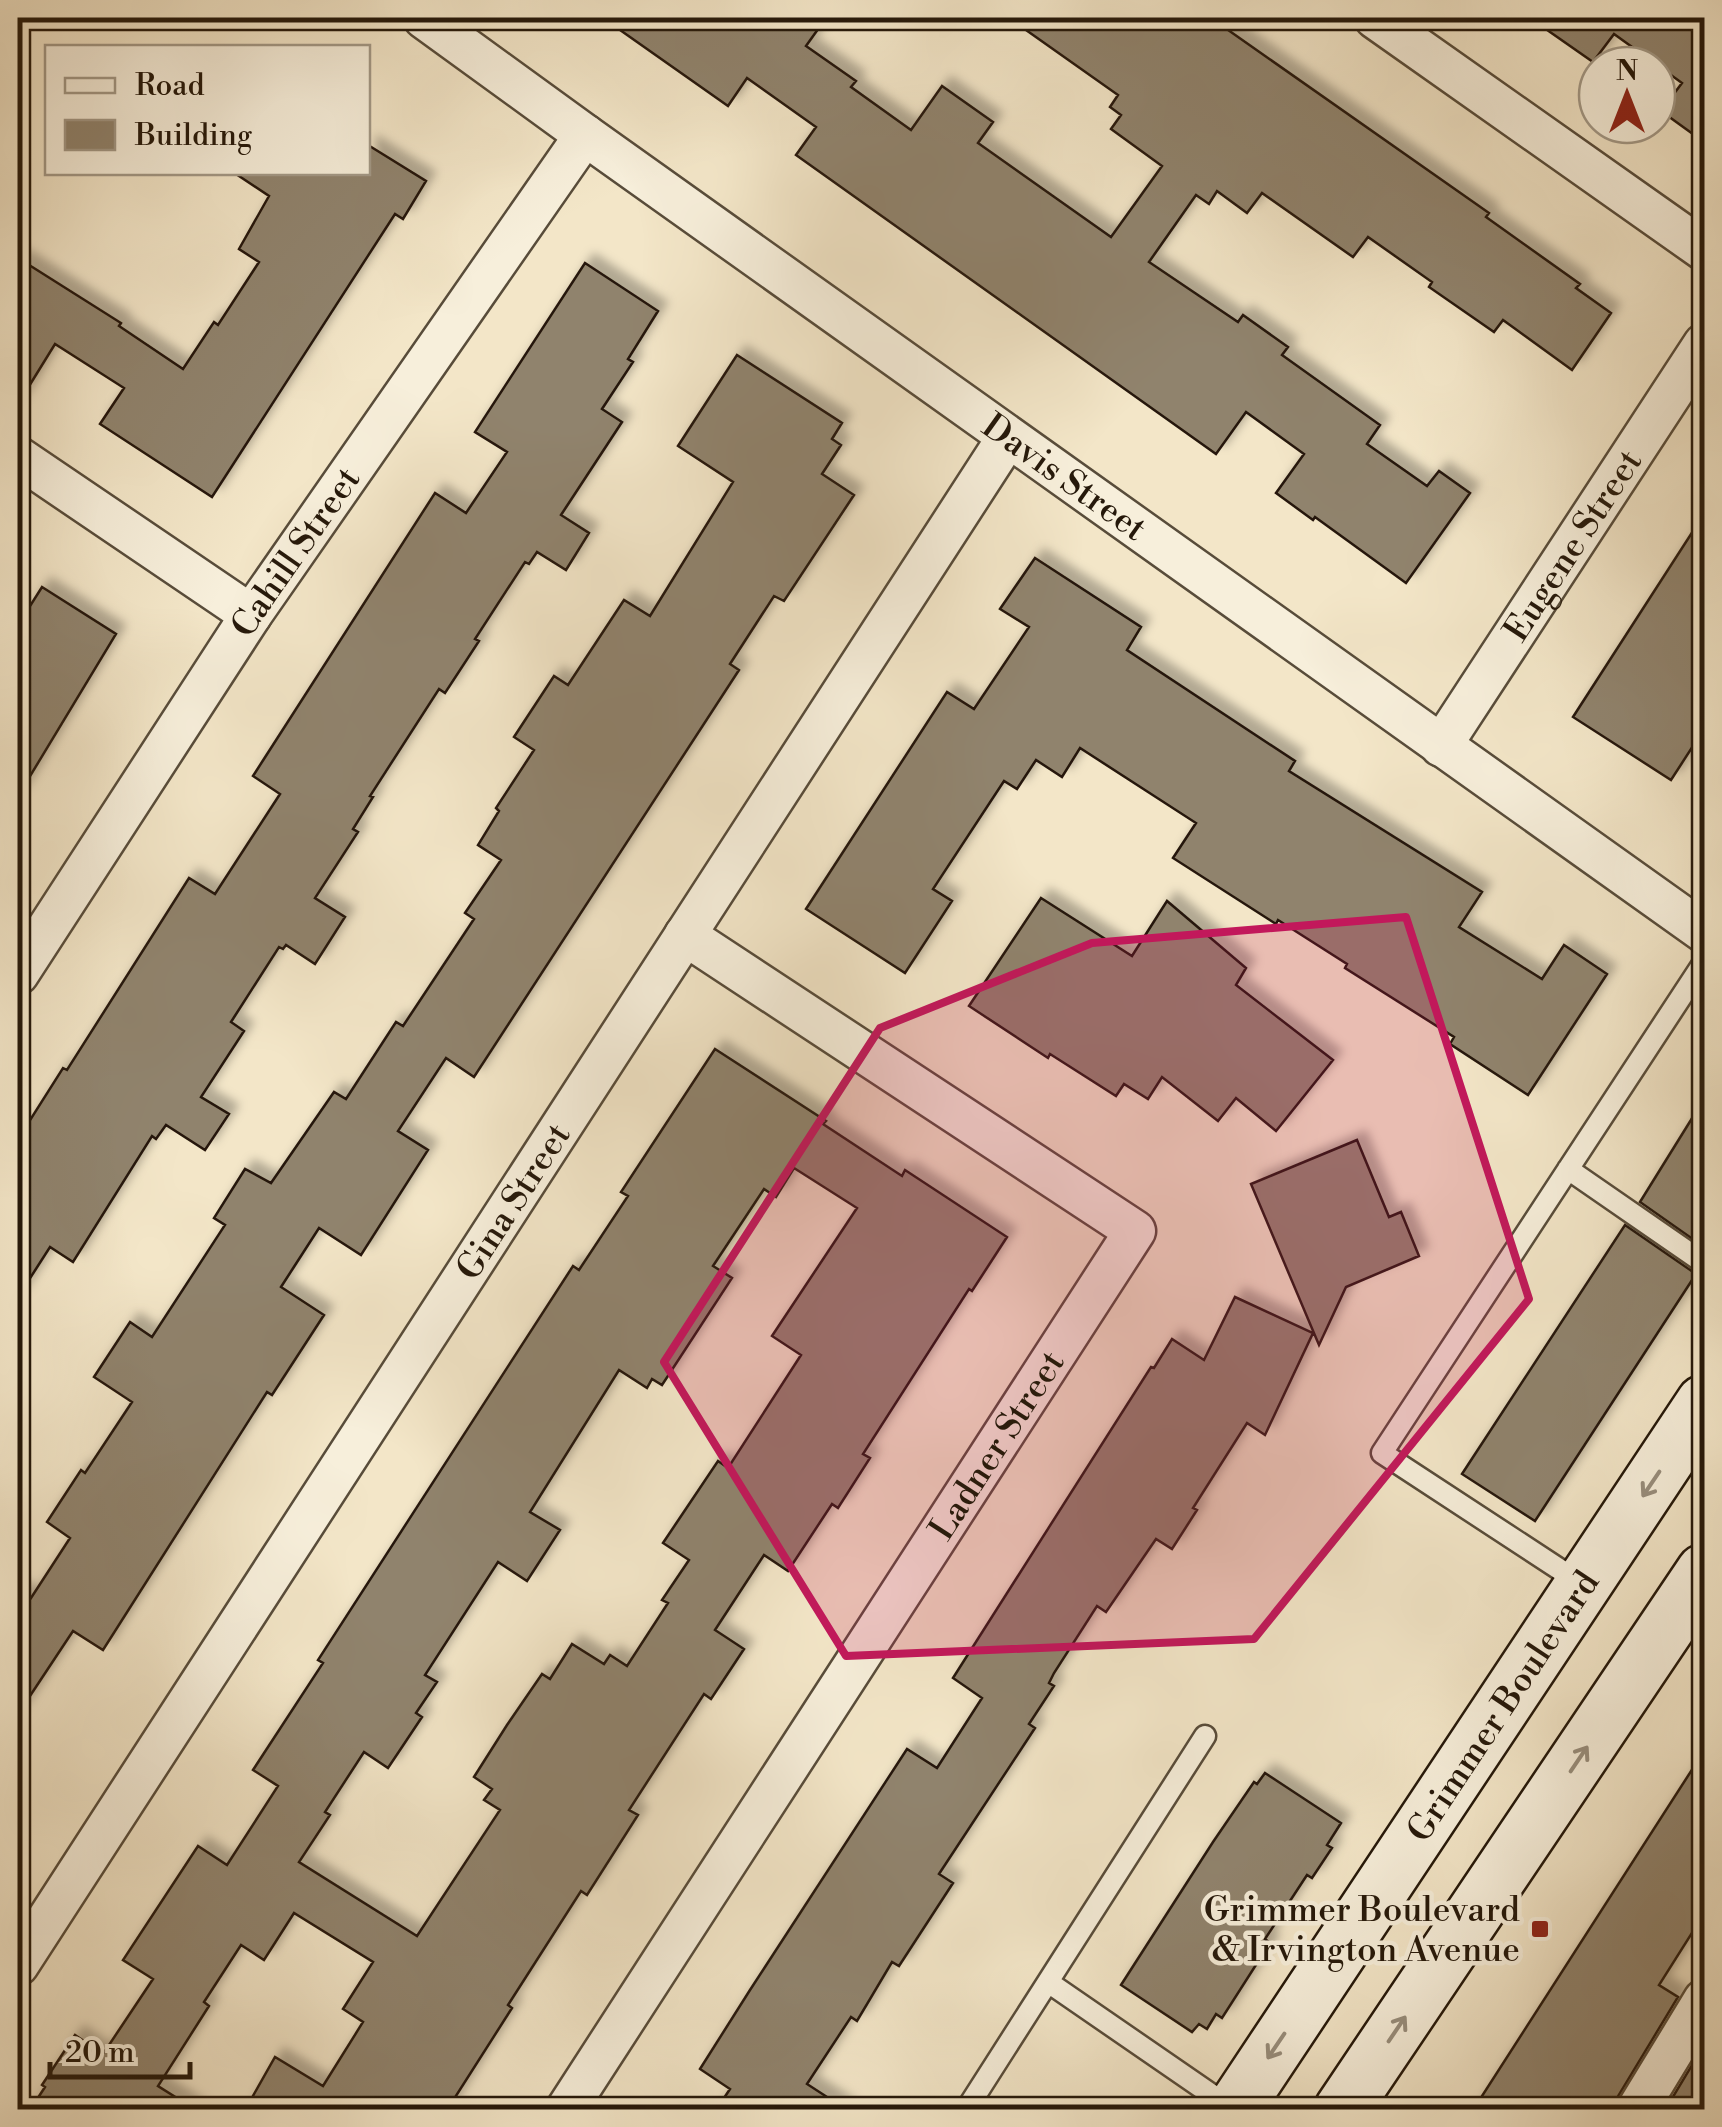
<svg xmlns="http://www.w3.org/2000/svg" width="1722" height="2127" font-family="'Libre Bodoni',serif">
<defs>
<filter id="shadow"><feDropShadow dx="9" dy="-9" stdDeviation="5" flood-color="#0004"/></filter>
</defs>
<rect width="100%" height="100%" fill="#f3e6c8"/>
<filter id="stains"><feTurbulence type="fractalNoise" baseFrequency=".002" numOctaves="4"/><feColorMatrix values="0 0 0 0 .2 0 0 0 0 .09 0 0 0 0 .02 0 0 0 .5 -.17"/></filter>
<radialGradient id="worn" r=".72"><stop offset=".6" stop-color="#630" stop-opacity="0"/><stop offset="1" stop-color="#630" stop-opacity=".3"/></radialGradient>
<path fill="#90836d" stroke="#25180a" stroke-width="2.5" fill-rule="evenodd" filter="url(#shadow)" d="M603,18H826L806,46L856,81L851,87L911,130L942,86L993,122L978,143L1111,237L1162,166L1111,129L1121,115L1110,107L1118,95L1009,18H1211L1489,213L1486,217L1580,284L1576,288L1611,313L1572,370L1503,320L1494,332L1429,287L1432,282L1368,237L1353,257L1262,193L1247,213L1217,191L1209,204L1196,195L1149,262L1238,322L1243,315L1288,347L1282,355L1380,425L1367,444L1427,486L1439,471L1470,493L1406,583L1315,517L1313,520L1276,493L1304,454L1246,412L1216,454L796,155L816,127L747,78L728,106Z
M1530,18H1704V142L1661,111L1682,83L1614,34L1593,62Z
M368,145L426,181L403,219L395,214L212,497L100,424L124,388L55,344L18,404V258L121,323L119,326L183,369L214,322L218,325L259,262L239,249L269,196L233,172H368Z
M585,263L658,311L628,359L633,362L602,409L622,422L561,515L589,533L566,570L537,552L529,564L525,562L475,639L479,641L445,693L439,689L370,796L373,797L353,829L358,832L315,898L345,917L315,964L286,945L283,949L279,947L231,1022L244,1031L201,1097L229,1114L205,1150L166,1125L156,1139L152,1136L73,1262L50,1247L18,1297V1139L63,1068L67,1070L189,878L215,894L280,794L253,776L435,493L466,513L507,452L475,432Z
M737,355L842,423L832,439L841,445L822,474L854,495L784,601L774,596L730,664L739,670L474,1077L446,1058L398,1131L428,1150L361,1255L319,1228L281,1287L324,1315L272,1395L267,1392L103,1650L73,1631L18,1714V1590L31,1598L70,1538L47,1522L81,1470L85,1473L132,1402L94,1377L130,1322L152,1337L225,1225L214,1218L245,1169L271,1183L334,1092L346,1099L396,1022L403,1026L474,919L465,913L501,860L478,845L499,811L496,808L534,750L514,737L554,676L568,685L624,600L650,616L733,482L678,446Z
M1704,514V729L1671,780L1573,717Z
M1035,558L1141,627L1127,650L1295,761L1289,771L1482,892L1459,927L1542,979L1564,945L1607,974L1528,1095L1450,1044L1454,1037L1345,968L1347,964L1278,920L1276,924L1173,858L1196,823L1080,748L1062,777L1036,760L1017,789L1004,781L933,889L952,901L905,973L806,909L947,692L974,709L1029,627L1000,609Z
M42,587L116,634L18,796V625Z
M1041,898L1132,956L1167,901L1246,968L1236,985L1333,1060L1276,1131L1236,1098L1218,1121L1162,1077L1148,1099L1124,1084L1116,1096L1050,1054L1048,1058L969,1006Z
M715,1049L826,1121L823,1124L902,1176L905,1170L1007,1237L972,1291L969,1289L863,1454L870,1458L838,1508L832,1504L788,1571L764,1555L715,1630L744,1649L711,1699L704,1694L629,1810L638,1815L587,1895L581,1891L508,2005L512,2008L447,2110H245L275,2057L323,2086L363,2022L343,2009L373,1962L294,1913L264,1960L241,1945L204,2002L209,2006L158,2086L196,2110H30L45,2087L42,2085L75,2035L103,2054L153,1979L123,1960L198,1846L227,1865L278,1786L253,1770L323,1663L318,1660L573,1266L579,1270L628,1196L621,1192ZM794,1168L857,1208L772,1336L801,1355L728,1468L718,1461L663,1543L689,1560L662,1600L668,1603L627,1666L610,1655L604,1664L572,1644L550,1679L542,1674L507,1725L474,1777L492,1789L484,1800L500,1810L417,1936L299,1862L330,1815L325,1812L364,1752L388,1768L422,1717L416,1713L437,1682L425,1675L498,1562L527,1581L560,1530L530,1512L619,1370L647,1388L652,1379L662,1385L732,1278L713,1266L764,1189L776,1197Z
M1704,1099V1247L1640,1202Z
M1357,1140L1389,1217L1401,1212L1419,1256L1346,1287L1319,1345L1251,1184Z
M1625,1225L1696,1274L1535,1521L1462,1474Z
M1235,1297L1313,1333L1265,1435L1247,1423L1193,1508L1197,1510L1172,1549L1156,1539L1106,1612L1097,1606L1054,1673L1049,1683L1054,1686L1029,1724L1035,1728L939,1874L953,1883L899,1966L892,1962L857,2021L851,2017L807,2084L847,2110H716L730,2089L700,2069L750,1990L907,1749L937,1768L982,1698L953,1678L1151,1367L1154,1368L1172,1339L1204,1360Z
M1704,1751V1914L1659,1985L1678,1997L1617,2098L1613,2110H1473Z
M1265,1773L1341,1823L1327,1845L1332,1848L1312,1878L1307,1875L1265,1939L1270,1943L1222,2018L1216,2014L1207,2029L1199,2024L1192,2032L1121,1985L1213,1842L1254,1782L1257,1784Z
M1704,2045V2110H1665Z"/>
<g fill="none" stroke-linecap="round" stroke-linejoin="round">
<defs>
<path id="lane" d="M1568,1169L1704,1263
M1582,1584L1382,1453L1704,962
M1048,1982L1231,2108
M966,2110L1205,1736"/>
<g id="street">
<path id="s1" d="M424,18L585,135L1704,932"/>
<path d="M1375,18L1704,250"/>
<path d="M18,457L251,615"/>
<path id="s2" d="M1441,746L1704,344"/>
<path id="s3" d="M18,974L251,615L585,135"/>
<path id="s4" d="M18,1965L1008,437"/>
<path id="s5" d="M566,2110L1135,1231L685,935"/>
<path d="M1637,2110L1704,2000"/>
</g>
<g id="secondary">
<path id="s6" d="M1234,2110L1704,1403"/>
<path d="M1342,2110L1704,1572"/>
</g>
</defs>
<use href="#lane" stroke="#584c3a" stroke-width="25"/>
<use href="#street" stroke="#584c3a" stroke-width="45"/>
<use href="#secondary" stroke="#25180a" stroke-width="60"/>
<use href="#lane" stroke="#f7efdb" stroke-width="20"/>
<use href="#street" stroke="#f7efdb" stroke-width="40"/>
<use href="#secondary" stroke="#f7efdb" stroke-width="55"/>
</g>
<defs><path id="oneway-shaft" d="M-6 0H5M1.5-3L5.5 0L1.5 3" fill="none" stroke-width="1.6" stroke-linecap="round" stroke-linejoin="round" transform="scale(2.5)"/></defs>
<g stroke="#988e7d">
<use href="#oneway-shaft" transform="translate(1651 1484) rotate(124)"/>
<use href="#oneway-shaft" transform="translate(1579 1759) rotate(-56)"/>
<use href="#oneway-shaft" transform="translate(1397 2029) rotate(-56)"/>
<use href="#oneway-shaft" transform="translate(1276 2046) rotate(124)"/>
</g>
<path fill="#c2185b" fill-opacity="0.2" stroke="#c2185b" stroke-width="8" stroke-linejoin="round" d="M1406,917L1529,1299L1254,1639L846,1656L664,1362L880,1028L1092,943Z"/>
<rect fill="#8f2418" stroke="#f7efdb" stroke-width="4" x="1530" y="1919" width="20" height="20" rx="5"/>
<g text-anchor="middle" stroke-width="9" stroke-linejoin="round" paint-order="stroke">
<g font-size="35" fill="#25180a" stroke="#f7efdb">
<text dy="12" stroke="none"><textPath href="#s1" startOffset="788">Davis Street</textPath></text>
<text dy="12" stroke="none"><textPath href="#s2" startOffset="240">Eugene Street</textPath></text>
<text dy="12" stroke="none"><textPath href="#s3" startOffset="505">Cahill Street</textPath></text>
<text dy="12" stroke="none"><textPath href="#s4" startOffset="910">Gina Street</textPath></text>
<text dy="12" stroke="none"><textPath href="#s5" startOffset="792">Ladner Street</textPath></text>
<text dy="12" stroke="none"><textPath href="#s6" startOffset="485">Grimmer Boulevard</textPath></text>
</g>
<g font-size="35" fill="#25180a" stroke="#f7efdb" text-anchor="end">
<text x="1520" y="1921">Grimmer Boulevard<tspan x="1520" dy="40">&amp; Irvington Avenue</tspan></text>
</g>
</g>
<rect width="1722" height="2127" fill="none" stroke="#f3e6c8" stroke-width="60"/>
<rect x="20" y="20" width="1682" height="2087" fill="none" stroke="#25180a" stroke-width="5"/>
<rect x="30" y="30" width="1662" height="2067" fill="none" stroke="#25180a" stroke-width="2.5"/>
<rect x="45" y="45" width="325" height="130" fill="#f7efdb" stroke="#a39987" stroke-width="2.5"/>
<rect x="65" y="78" width="50" height="15" fill="#f7efdb" stroke="#a39987" stroke-width="2.5"/>
<text x="135" y="95" font-size="30" fill="#25180a">Road</text>
<rect x="65" y="120" width="50" height="30" fill="#90836d" stroke="#a39987" stroke-width="2.5"/>
<text x="135" y="145" font-size="30" fill="#25180a">Building</text>
<g transform="translate(1627 95)"><circle r="48" fill="#f7efdb" stroke="#a39987" stroke-width="2.5"/>
<path d="M0-8L18 38L0 25L-18 38Z" fill="#8f2418"/>
<text y="-15" font-size="28" font-weight="bold" text-anchor="middle" fill="#25180a">N</text>
</g>
<path d="M50 2062v15h140v-15" fill="none" stroke="#25180a" stroke-width="5"/>
<text x="65" y="2062" font-size="30" fill="#25180a" stroke="#f7efdb" stroke-width="8" paint-order="stroke">20 m</text>
<rect width="100%" height="100%" filter="url(#stains)"/>
<rect width="100%" height="100%" fill="url(#worn)"/>
</svg>
